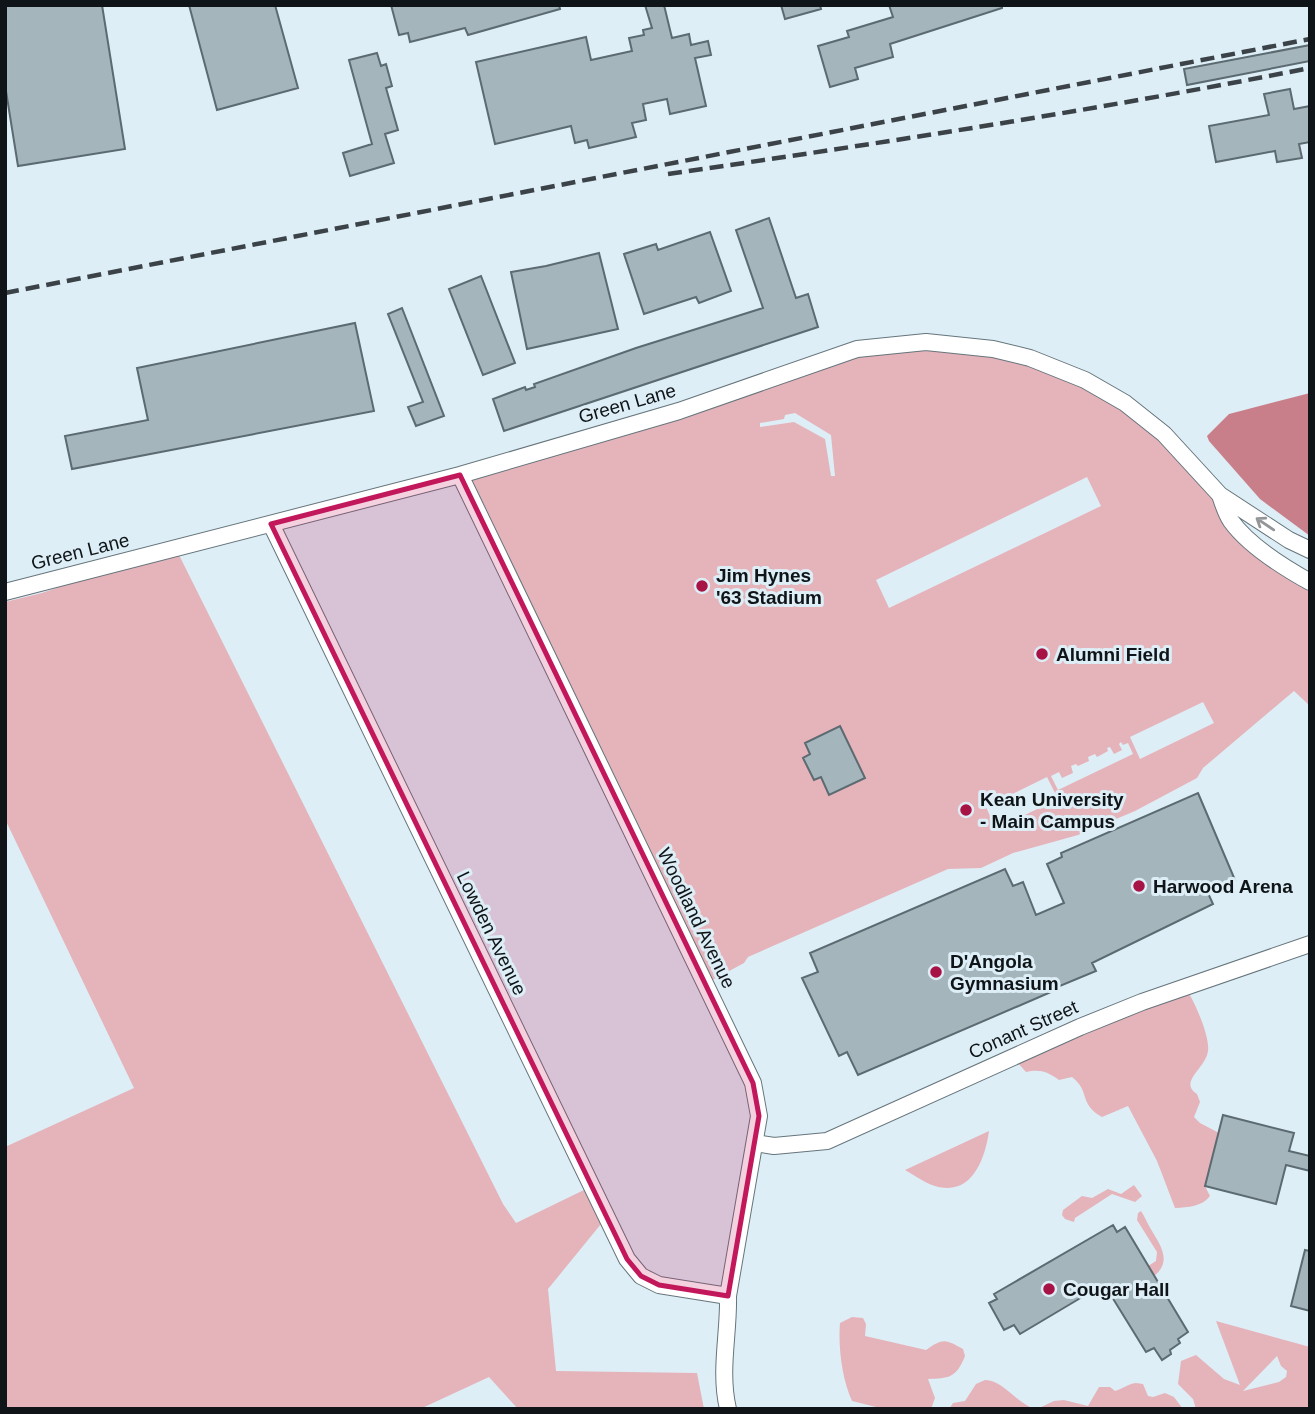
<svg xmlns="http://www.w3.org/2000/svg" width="1315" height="1414" font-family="Arial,sans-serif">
<rect width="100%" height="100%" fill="#deeef6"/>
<path fill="#e5b3ba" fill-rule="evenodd" d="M885,345L1030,358L1164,434L1230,520L1298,575L1310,593V706L1294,691L1203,768L1197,778L1135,811L1078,835L1013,853L981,868L948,869L748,957L744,963L705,984L460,475ZM795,413L831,435L835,476H831L825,439L794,422L760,427V423L784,419L785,415ZM1087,477L1101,506L889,608L876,580ZM1203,702L1214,723L1140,759L1130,737ZM1121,742L1123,745L1128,743L1133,754L1058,790L1051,776L1059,772L1062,778L1073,773L1071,766L1076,764L1078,766L1089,761L1088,757L1095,754L1097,757L1108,751L1107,748L1110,747L1114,754L1122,750L1119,744ZM1047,777L1058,799L996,829L986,807Z
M175,547L503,1204L516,1223L586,1189L601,1224L548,1289L556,1371L697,1373L704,1409H518L489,1377L420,1409H5V1147L134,1088L5,819V602L42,593Z
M1188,992C1196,1005 1210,1037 1208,1051C1206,1068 1178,1082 1197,1094L1200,1102L1194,1117L1200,1123L1219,1133L1205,1186L1210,1196C1201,1207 1189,1207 1175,1208L1157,1161L1128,1106L1102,1117C1078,1103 1091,1092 1072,1077L1059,1080C1048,1072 1040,1069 1026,1072L1017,1062L1019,1053Z
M989,1131C985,1160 971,1197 935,1186C925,1183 914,1175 905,1170Z
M1134,1185L1142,1196L1135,1202L1112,1194L1075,1218L1074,1222L1065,1219L1062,1215L1063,1210L1082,1196L1092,1198L1108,1189L1121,1194Z
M1141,1211C1145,1217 1148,1225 1152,1231C1161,1246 1172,1262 1154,1276L1148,1266L1156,1261L1157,1252L1137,1220L1138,1213Z
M852,1317L863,1318L866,1324L865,1336L926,1350C943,1338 945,1339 963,1349L965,1356C956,1379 948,1378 928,1379L935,1398L931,1409H884L852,1401C842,1379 838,1347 840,1323Z
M1216,1321L1310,1347V1409H1196L1193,1399L1178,1384L1181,1361L1196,1355L1224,1379L1240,1385ZM1277,1356L1281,1366L1287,1371L1286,1377L1279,1382L1243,1391Z
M985,1380C1003,1380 1016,1403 1035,1409H949L953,1403L965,1401L976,1384Z
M1136,1383L1143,1384L1148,1396L1153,1397L1165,1393L1174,1397L1183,1409H1037L1054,1401L1064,1400L1088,1406L1099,1387H1110L1115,1391C1123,1389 1127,1384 1136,1383Z"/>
<path fill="#c97f8a" d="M1310,393V536L1260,499L1209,441L1207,436L1229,414Z"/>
<path fill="#a5b5bc" stroke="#5c6a71" stroke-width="2" d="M5,5H102L125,149L18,166L5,85Z
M189,5H275L298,88L217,110Z
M391,5H559L560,9L468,35L465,28L410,42L408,33L399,35Z
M645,5H664L672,38L689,34L691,45L708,41L711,55L695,58L706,106L670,114L667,99L643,104L646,120L632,123L636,137L589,148L587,140L575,143L571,126L495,144L476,62L586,37L591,60L632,51L629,38L644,35L643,30L652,28Z
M781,5H820L821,9L785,19Z
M889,5H1002V8L890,44L893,57L855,68L858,79L830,87L818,46L849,37L847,31L893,17Z
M1310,45V61L1187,85L1184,69Z
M377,53L381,66L386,64L392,86L386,88L398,130L385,134L394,163L350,176L343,153L372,144L349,60Z
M1290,89L1294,109L1310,106V142L1299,144L1302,158L1277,162L1275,151L1216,162L1209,126L1269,115L1264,94Z
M769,218L796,298L808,294L818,327L504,431L493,399L525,387L526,390L535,387L534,384L636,348L763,308L736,230Z
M710,232L731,291L699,303L696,297L644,314L624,254L656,244L658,250Z
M599,253L618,329L527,349L511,272L546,266Z
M481,276L515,363L483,375L449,289Z
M402,308L444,416L416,426L408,407L423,402L388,314Z
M355,323L374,411L72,469L65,436L148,420L137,368Z
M840,726L865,778L829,795L821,777L814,780L803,758L810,754L805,743Z
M1198,793L1235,880L1207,891L1213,904L1092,963L1096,971L1050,990L1051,992L858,1075L847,1052L839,1056L802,978L818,972L810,953L1005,869L1013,886L1023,882L1036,915L1064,903L1047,864L1062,857L1061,853Z
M1223,1115L1294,1133L1289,1151L1310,1156V1171L1286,1165L1276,1204L1205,1186Z
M1113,1225L1117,1232L1125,1227L1188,1332L1178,1339L1180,1343L1170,1350L1171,1354L1162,1360L1154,1348L1146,1352L1104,1284L1020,1334L1014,1325L1004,1330L989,1303L997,1299L994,1294Z
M1305,1250L1310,1251V1311L1291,1306Z"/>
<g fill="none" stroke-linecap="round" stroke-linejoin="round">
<defs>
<path id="minor" d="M460,475L753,1083L759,1116L728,1296C729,1334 719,1371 728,1409
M1220,495C1223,504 1226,514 1231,521C1249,546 1283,567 1310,582
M271,524L627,1259L641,1276L659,1285L728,1296
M5,592L460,475L679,411L857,349L926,342L993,349L1030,358L1085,380L1125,403L1164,434L1220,495L1289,540L1310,550
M755,1143L774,1146L827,1141L1080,1027L1142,1002L1310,944"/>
</defs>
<use href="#minor" stroke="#66757c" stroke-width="18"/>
<use href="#minor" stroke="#fff" stroke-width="16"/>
<path stroke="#3b4348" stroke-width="4.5" stroke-dasharray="14 7" stroke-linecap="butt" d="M668,174C883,143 1097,110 1310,68
M5,293L1310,39"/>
</g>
<defs><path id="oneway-shaft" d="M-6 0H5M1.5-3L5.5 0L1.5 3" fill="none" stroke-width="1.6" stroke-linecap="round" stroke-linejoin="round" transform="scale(1.75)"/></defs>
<use stroke="#939597" href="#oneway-shaft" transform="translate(1265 524) rotate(-146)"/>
<path fill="#c2185b" fill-opacity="0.2" stroke="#c2185b" stroke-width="5" stroke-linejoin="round" d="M460,475L753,1083L759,1116L728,1296L659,1285L641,1276L627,1259L271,524Z"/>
<g fill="#a81345" stroke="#deeef6" stroke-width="2.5">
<circle cx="702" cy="586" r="7"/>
<circle cx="1042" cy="654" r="7"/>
<circle cx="966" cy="810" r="7"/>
<circle cx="1139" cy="886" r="7"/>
<circle cx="936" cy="972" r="7"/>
<circle cx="1049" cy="1289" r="7"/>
</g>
<g text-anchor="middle" stroke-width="6" stroke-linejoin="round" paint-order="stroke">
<g font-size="19" fill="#0e1417" stroke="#deeef6">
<text transform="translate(627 403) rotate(-16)" y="7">Green Lane</text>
<text transform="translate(80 551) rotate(-14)" y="7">Green Lane</text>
<text transform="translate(697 918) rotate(64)" y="7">Woodland Avenue</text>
<text transform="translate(492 933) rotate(64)" y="7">Lowden Avenue</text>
<text transform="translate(1023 1029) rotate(-24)" y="7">Conant Street</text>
</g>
<g font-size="19" font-weight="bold" fill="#0e1417" stroke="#deeef6" text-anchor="start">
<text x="716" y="582">Jim Hynes<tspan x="716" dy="22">'63 Stadium</tspan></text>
<text x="1056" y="661">Alumni Field</text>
<text x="980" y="806">Kean University<tspan x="980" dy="22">- Main Campus</tspan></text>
<text x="1153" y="893">Harwood Arena</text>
<text x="950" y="968">D'Angola<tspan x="950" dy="22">Gymnasium</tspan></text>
<text x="1063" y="1296">Cougar Hall</text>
</g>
</g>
<rect width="1315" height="1414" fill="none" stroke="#0e1417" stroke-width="14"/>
</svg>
